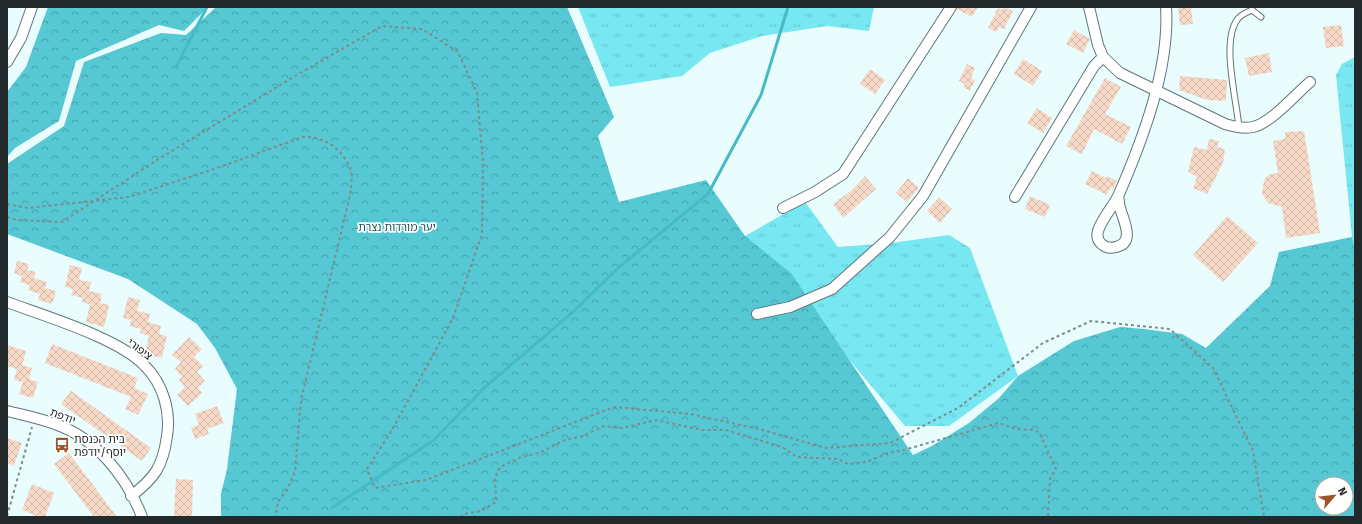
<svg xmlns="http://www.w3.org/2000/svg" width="1362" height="524" font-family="'Fira Sans','Noto Sans Hebrew',sans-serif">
<defs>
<pattern id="grass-tufts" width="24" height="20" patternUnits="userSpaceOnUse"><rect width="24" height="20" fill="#77e7f2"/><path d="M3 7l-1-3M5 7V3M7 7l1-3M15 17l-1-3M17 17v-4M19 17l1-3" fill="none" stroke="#67c6d0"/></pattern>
<pattern id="forest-crowns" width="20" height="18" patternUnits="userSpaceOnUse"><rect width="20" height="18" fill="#55c8d3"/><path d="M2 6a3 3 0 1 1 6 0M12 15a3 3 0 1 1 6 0" fill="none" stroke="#46a2ab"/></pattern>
<pattern id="building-cross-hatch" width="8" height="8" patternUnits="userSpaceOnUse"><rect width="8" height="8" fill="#f7d9c7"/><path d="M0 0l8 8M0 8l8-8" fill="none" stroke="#d3baab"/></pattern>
</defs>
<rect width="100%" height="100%" fill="#e9fcfe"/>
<path fill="url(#grass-tufts)" d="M578,7H874L869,31L827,26L762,36L710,53L682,76L610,87Z
M1355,57V255L1352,237L1336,75L1342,64Z
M805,202L838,247L891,243L949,235L970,248L1018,376L949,426H905L745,236Z"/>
<path fill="url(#forest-crowns)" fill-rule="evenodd" d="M48,7H208L184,31L159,25L76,61L59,121L15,148L7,157V92L26,67Z
M216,7H567L614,117L598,136L619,202L706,180L745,236L791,273L913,455L932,446L969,423L999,398L1018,376L1074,341L1120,327L1144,329L1182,334L1206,348L1270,286L1279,252L1352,237L1355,251V517H221V494L227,469L237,389L215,348L197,324L128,279L7,234V164L64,126L84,62L161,33L186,35ZM1322,484H1346V508H1322Z"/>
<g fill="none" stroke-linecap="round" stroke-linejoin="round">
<path stroke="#46bbc6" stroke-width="3" d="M176,67L207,7
M332,508L434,440L483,389L574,311L618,268L708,194L761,95L788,7"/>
</g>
<path fill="url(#building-cross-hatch)" d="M957,7H978L972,17L957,9Z
M1003,7L1013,11L1004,29L999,27L996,32L988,28L998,8L1002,10Z
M1178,7H1191L1193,24L1180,25Z
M1341,25L1344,46L1326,48L1323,27Z
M1074,30L1090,39L1083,53L1066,44Z
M1269,53L1272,72L1249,76L1245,58Z
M1023,59L1042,71L1033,86L1014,74Z
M967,64L975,68L971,78L975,80L970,91L963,87L965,84L959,81Z
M870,69L885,80L875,94L860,84Z
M1180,76L1227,80L1226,101L1207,100L1179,90Z
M1105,78L1121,87L1105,114L1131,127L1122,144L1094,129L1082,154L1066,146Z
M1037,108L1052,118L1043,133L1027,123Z
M1304,131L1320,233L1286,238L1282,207L1268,203L1262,194L1263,186L1265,178L1270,174L1278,173L1273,141L1285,139V132Z
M1209,139L1219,141L1217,147L1225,149L1223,163L1207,194L1193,188L1197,177L1188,172L1194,147L1207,150Z
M1092,171L1106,178L1107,176L1117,181L1113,189L1110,188L1107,195L1085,184Z
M865,176L876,189L843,218L833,204L852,190Z
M908,178L919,188L907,202L896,193Z
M1030,196L1050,205L1045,217L1025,209Z
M939,197L952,209L940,223L927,211Z
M1227,216L1258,243L1223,282L1193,255Z
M17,261L29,264L27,270L36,272L34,278L47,282L45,288L56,291L52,304L38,300L40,294L28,290L30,285L20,282L22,276L14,273Z
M70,265L82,268L79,280L91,282L89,291L102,294L100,303L109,305L104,327L86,322L90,304L82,302L83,298L71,295L73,289L65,287Z
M128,297L140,300L137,311L150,314L148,322L161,326L159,334L167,336L162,358L145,354L149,336L140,333L141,329L130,326L131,320L123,318Z
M189,337L202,349L194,357L203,366L197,372L205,381L198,388L202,393L188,406L177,395L185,387L179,380L182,377L175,369L181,362L172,355Z
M52,344L138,378L134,388L148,394L138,415L125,409L131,397L45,363Z
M7,345L26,351L22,365L32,368L29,379L38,382L33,398L19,394L23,382L14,380L17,369L7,366Z
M71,391L151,448L142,461L61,404Z
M217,406L224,423L207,429L209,434L195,439L191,428L199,425L195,414Z
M7,438L22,443L14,466L7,463Z
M69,453L117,517H94L54,464Z
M176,479L193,480L192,517H174Z
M32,484L54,493L45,517H39L22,510Z"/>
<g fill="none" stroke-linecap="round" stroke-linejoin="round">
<defs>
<path id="service" d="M1239,128C1237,101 1221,43 1237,20C1240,15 1247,12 1252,10L1261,17"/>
<path id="minor" d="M1089,7L1098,45L1103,57L1120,73L1225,124C1235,127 1244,129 1253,127C1271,123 1296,94 1310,82
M7,62L21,38L32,7
M1118,196C1119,200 1119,205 1120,208C1123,219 1136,243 1116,247C1105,250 1095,242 1098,231C1102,218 1114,206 1119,194C1143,139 1170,67 1166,7
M1015,197L1094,66L1103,57
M783,208L815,192L843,174L951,7
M7,302C44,316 119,338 145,366C163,384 171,411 167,436C163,466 155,478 131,496
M757,314L790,307L832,289L890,237L923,196L1031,7
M7,411C23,415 39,418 55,424C96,438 127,477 142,517"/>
</defs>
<use href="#service" stroke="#607577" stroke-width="7"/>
<use href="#minor" stroke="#607577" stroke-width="12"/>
<path stroke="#7f8c8d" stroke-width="2" stroke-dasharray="3 3" stroke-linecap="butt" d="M7,204L28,208L129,197L214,169L303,137C325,136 344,150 351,171C352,177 351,185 351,191L301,400L295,471L288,488L278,502L275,517
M7,217L17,220L62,222L157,160L295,76L382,26L422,29L458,52L477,93L483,162L482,234L453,318L392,430L367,469L375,488L426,480L614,407L690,414L759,429L826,448L890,443L958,408L1043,343L1091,321L1170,329L1213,368L1253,451L1264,517
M7,516L32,427
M460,517L464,514L481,511L496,502L495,478L500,467L521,457L539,453L565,440L583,436L604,426L622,428L656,420L702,430H726L782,447L797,457L838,459L848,464L866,462L888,453L900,451L999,423L1016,429L1033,430L1039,432L1056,469L1050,479L1048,517"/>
<use href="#service" stroke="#fff" stroke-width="5"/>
<use href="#minor" stroke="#fff" stroke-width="10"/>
</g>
<defs>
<symbol id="bus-bare" viewBox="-9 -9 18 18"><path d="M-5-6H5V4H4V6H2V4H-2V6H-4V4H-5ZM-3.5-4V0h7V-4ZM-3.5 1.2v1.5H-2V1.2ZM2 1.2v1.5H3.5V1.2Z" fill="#9a5628" stroke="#fff" stroke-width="2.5" paint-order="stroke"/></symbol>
</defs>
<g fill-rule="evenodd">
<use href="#bus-bare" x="51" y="434" width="22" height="22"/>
</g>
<g text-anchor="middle" stroke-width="3.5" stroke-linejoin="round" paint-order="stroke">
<g font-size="11" fill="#1d5054" stroke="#fff">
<text x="397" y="231">יער מורדות נצרת</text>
</g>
<g font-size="11" fill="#21292a" stroke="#fff">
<text transform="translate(140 349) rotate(37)" y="4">ציפורי</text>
<text transform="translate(63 416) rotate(21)" y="4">יודפת</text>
</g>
<g font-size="11" fill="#21292a" stroke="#fff" text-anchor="start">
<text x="74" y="443">בית הכנסת<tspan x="74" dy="13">יוסף/יודפת</tspan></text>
</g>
</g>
<rect width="1362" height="524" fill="none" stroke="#21292a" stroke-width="16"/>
<g transform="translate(1334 496) rotate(62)"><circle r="19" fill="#ffffff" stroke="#a6a9aa"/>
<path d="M0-3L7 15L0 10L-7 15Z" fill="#9a5628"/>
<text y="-6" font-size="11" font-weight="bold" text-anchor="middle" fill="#21292a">N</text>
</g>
</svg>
